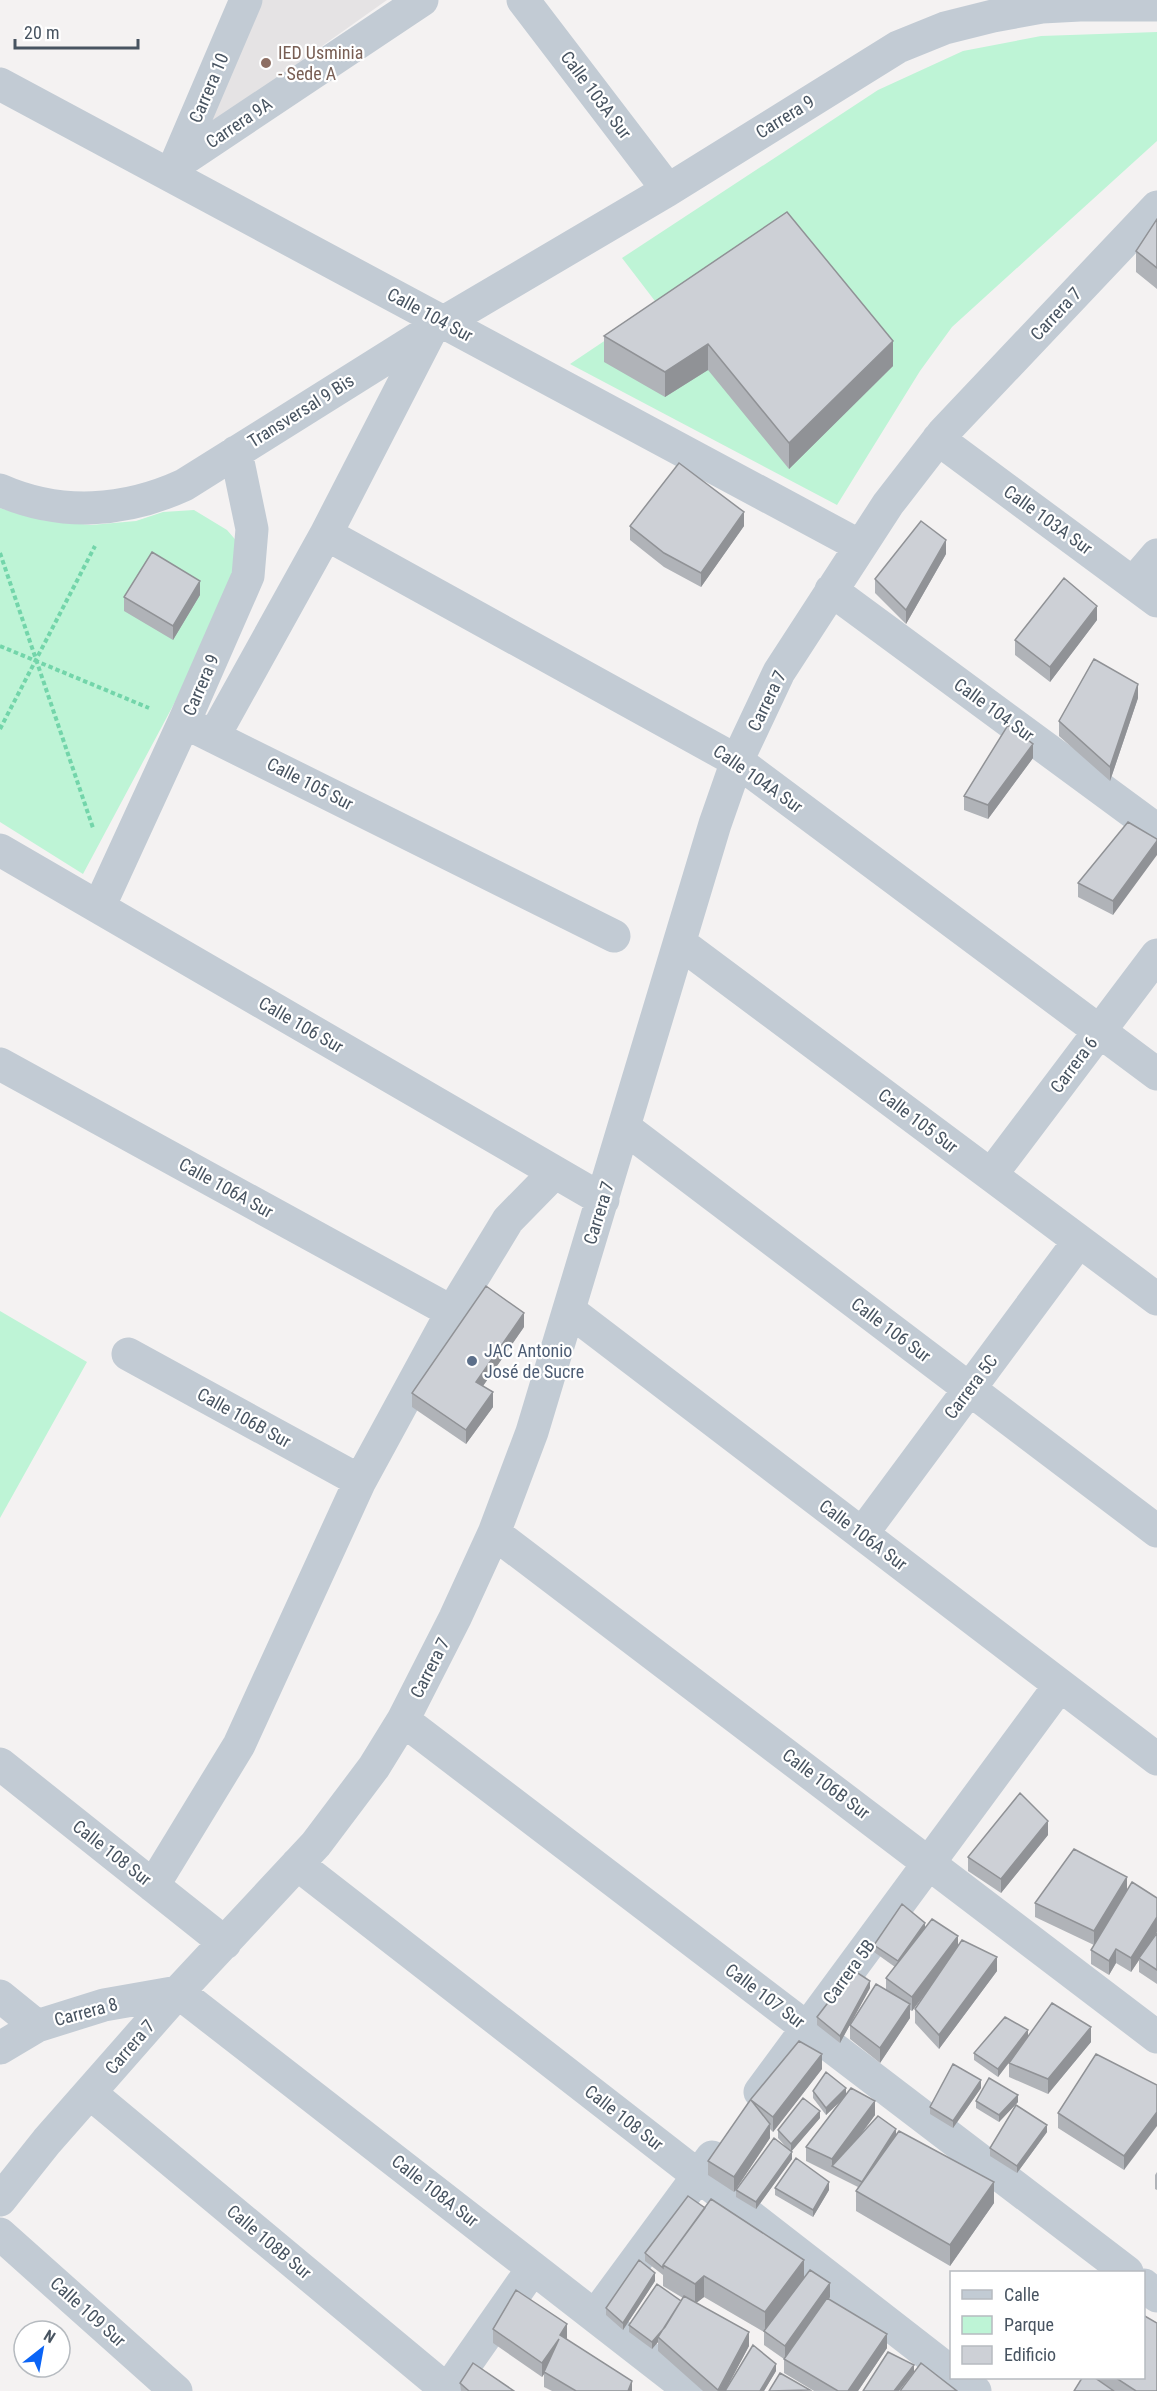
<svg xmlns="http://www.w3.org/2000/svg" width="1157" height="2391" font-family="'Roboto Condensed',sans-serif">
<rect width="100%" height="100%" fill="#f4f2f2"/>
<path fill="#e5e3e4" d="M262,0H387L209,126Z"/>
<path fill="#bef4d6" d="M1157,32V141L952,327L920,371L837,505L570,364L658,305L622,258L878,90L963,51L1041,36Z
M0,508L42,520L91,525L136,521L163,512L194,510L227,530L240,545L229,601L83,874L0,822Z
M0,1311L87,1362L0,1518Z"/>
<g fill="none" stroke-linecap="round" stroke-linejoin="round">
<path stroke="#73d5aa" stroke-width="4" stroke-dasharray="4.5 3" stroke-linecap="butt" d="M0,553L93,828
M0,646L149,708
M0,729L95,546"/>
<path stroke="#c2cbd4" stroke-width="33" d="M523,0L668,190
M0,84L860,546
M175,165L422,0
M175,166L246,0
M938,439L1157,601
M0,490C61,517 125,512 184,485L444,322L668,190L898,47L945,28L993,16L1042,7L1080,5H1157
M326,534L737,761L1157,1074
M1133,583L1157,555
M831,590L1157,830
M184,722L614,936
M214,736L326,534L431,330
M0,850L603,1200
M99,907L184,722L248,576L252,529L236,452
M680,943L1157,1299
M0,1064L452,1312
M625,1128L1157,1531
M991,1175L1157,955
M570,1311L1157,1759
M128,1354L360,1481
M494,1533L1157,2037
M862,1534L1079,1241
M403,1720L1127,2272
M0,1764L225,1943
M297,1864L952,2373
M153,1886L239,1745L360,1481L452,1312L508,1220L555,1172
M0,1996L37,2026
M0,2048L37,2026L104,2005L178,1992L691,2391
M760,2092L1060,1685
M90,2093L448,2391
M0,2200L47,2141L178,1992L316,1844L374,1767L403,1720L455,1618L494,1533L532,1432L715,824L737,761L779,672L888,504L943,433L1157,207
M0,2234L176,2391
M1144,2285L1157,2296
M595,2316L712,2157
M958,2378L975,2391
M447,2391L533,2268"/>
</g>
<path fill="#b0b3b8" d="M787,212L893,366L789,469L708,370L665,397L604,362V336Z
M1157,219V289L1136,272V251Z
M630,526H744L701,587L664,567L630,540Z
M946,554L906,624L875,593V579Z
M200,595L173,640L124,611V597Z
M1097,620L1050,682L1015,655V640Z
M1138,698L1110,781L1059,736V721Z
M1033,758L988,819L964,810V796Z
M1128,822L1113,915L1078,897V883Z
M524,1327L483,1386L493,1407L466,1444L412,1407V1393Z
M1048,1835L1001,1893L968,1871V1857Z
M1127,1890L1151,1941L1157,1933V1984L1139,1972V1960L1131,1972L1116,1963L1109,1975L1091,1964V1950L1094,1945L1035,1917V1903Z
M925,1928L958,1945L997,1971L939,2049L915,2023V2009L928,1990L912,2011L910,2010V2018L880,2063L850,2039V2025L886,1990V1978L895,1967L874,1952V1945Z
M870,1988L840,2043L817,2025V2017Z
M1028,2037L1091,2042L1048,2094L1009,2077V2063L1021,2047L998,2077L974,2060V2053Z
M822,2069L773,2132L770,2129V2138L734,2192L708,2175V2161L751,2099Z
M1157,2085L1124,2170L1058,2128V2113Z
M981,2088L953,2128L930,2114V2107Z
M813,2091L846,2094L875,2115L862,2133L896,2136L994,2203L950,2266L856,2211V2191L858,2187L806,2161V2147L841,2100L826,2115L813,2098Z
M976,2101L1018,2102L999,2122L976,2108Z
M820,2118L791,2151L792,2159L756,2209L736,2197V2190L787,2148L778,2138V2130Z
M1047,2132L1017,2173L990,2156V2148Z
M1157,2172V2190L1155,2189V2175Z
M775,2188L829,2190L813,2217L775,2195Z
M645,2253L804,2278L830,2297L829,2299L887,2348L858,2391H814L784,2373V2359L764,2345V2332L704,2297L696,2303L749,2346L726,2389L776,2371L764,2391H703L658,2351V2342L652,2349L629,2332V2325L681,2301L683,2298L663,2286V2275L645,2261Z
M655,2281L623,2330L606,2315V2308Z
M493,2329L567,2338L566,2339L632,2391H552L544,2387V2374L542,2377L493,2343Z
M1098,2378H1143L1157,2391H1115L1098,2380Z
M460,2383L514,2391H461Z"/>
<path fill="#909296" d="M893,341V366L789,469V443Z
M708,344V370L665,397V372Z
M744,512V526L701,587V573Z
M946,540V554L906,624V610Z
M200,581V595L173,640V626Z
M1097,606V620L1050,682V667Z
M1138,684V698L1110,781V767Z
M1033,744V758L988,819V805Z
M1157,841V855L1113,915V901Z
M524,1313V1327L476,1396V1382Z
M493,1392V1407L466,1444V1430Z
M1048,1821V1835L1001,1893V1879Z
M1127,1877V1891L1094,1945V1931Z
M1157,1917V1932L1140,1959L1139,1958V1960L1131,1972V1958Z
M925,1923V1931L898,1969V1961Z
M958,1936V1950L912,2011V1997Z
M1116,1949V1963L1109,1975V1961Z
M997,1957V1971L939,2049V2035Z
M870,1981V1988L840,2043V2036Z
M910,2004V2018L880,2063V2048Z
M1091,2027V2042L1048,2094V2079Z
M1028,2030V2037L998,2077V2069Z
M822,2054V2069L773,2132V2117Z
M981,2080V2088L953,2128V2121Z
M846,2088V2096L826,2115V2108Z
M1018,2095V2102L999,2122V2115Z
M875,2101V2115L836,2168L832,2166V2174V2159Z
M820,2111V2118L791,2152V2144Z
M1157,2112V2126L1124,2170V2156Z
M770,2124V2138L734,2192V2177Z
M1047,2125V2132L1017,2173V2166Z
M896,2129V2136L862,2182Z
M792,2152V2159L756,2209V2202Z
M829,2182V2190L813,2217V2210Z
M994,2182V2203L950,2266V2245Z
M804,2260V2281L765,2332V2312Z
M655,2273V2281L623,2330V2323Z
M704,2276V2297L695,2304V2284Z
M830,2283V2297L785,2360V2346Z
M684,2303L658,2337V2342L652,2349V2342Z
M567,2324V2338L560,2350V2335Z
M749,2332V2346L725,2391H718Z
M887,2334V2348L858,2391H848Z
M559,2339V2353L542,2377V2363Z
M776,2364V2371L764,2391H760Z
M914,2365V2372L899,2391H894Z
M632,2381V2391H628Z"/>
<path fill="#cdd0d6" stroke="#909296" stroke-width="1.5" d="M787,212L893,341L789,443L708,344L665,372L604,336Z
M1157,219V268L1136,251Z
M679,463L744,512L701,573L664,553L630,526Z
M921,521L946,540L906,610L875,579Z
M152,552L200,581L173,626L124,597Z
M1064,578L1097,606L1050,667L1015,640Z
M1094,659L1138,684L1110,767L1059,721Z
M1008,725L1033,744L988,805L964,796Z
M1128,822L1157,839V841L1113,901L1078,883Z
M486,1286L524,1313L476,1382L493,1392L466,1430L412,1393Z
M1020,1793L1048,1821L1001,1879L968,1857Z
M1074,1849L1127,1877L1094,1931L1035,1903Z
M1132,1882L1157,1898V1917L1131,1958L1116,1949L1109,1961L1091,1950Z
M902,1904L925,1923L898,1961L874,1945Z
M932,1919L958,1936L912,1997L886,1978Z
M1157,1933V1970L1139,1958Z
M962,1940L997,1957L939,2035L915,2009Z
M853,1970L870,1981L840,2036L817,2017Z
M876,1984L910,2004L880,2048L850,2025Z
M1052,2003L1091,2027L1048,2079L1009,2063Z
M1005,2017L1028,2030L998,2069L974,2053Z
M799,2041L822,2054L773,2117L751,2100L770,2124L734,2177L708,2161L751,2099Z
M1096,2054L1157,2085V2112L1124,2156L1058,2113Z
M953,2064L981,2080L953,2121L930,2107Z
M826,2072L846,2088L826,2108L813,2091Z
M989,2078L1018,2095L999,2115L976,2101Z
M851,2088L875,2101L832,2159L806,2147Z
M803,2098L820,2111L791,2144L778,2130Z
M1016,2105L1047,2125L1017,2166L990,2148Z
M878,2116L896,2129L862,2182L832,2166Z
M899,2131L994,2182L950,2245L856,2191Z
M774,2138L792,2152L756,2202L736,2190Z
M796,2158L829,2182L813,2210L775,2188Z
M688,2196L705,2208L663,2265V2268L645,2253Z
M711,2199L804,2260L765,2312L704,2276L695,2284L663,2265Z
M639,2260L655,2273L623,2323L606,2308Z
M810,2270L830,2283L785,2346L764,2331Z
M657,2284L681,2301L665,2327L652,2342L629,2325Z
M516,2290L567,2324L560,2335L632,2381L628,2391H576L544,2372L559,2339L542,2363L493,2329Z
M684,2296L749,2332L718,2390L658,2337Z
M827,2298L887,2334L848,2391H838L784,2359Z
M1143,2315L1157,2323V2391H1136L1116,2378H1143Z
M753,2345L776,2364L760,2391H725Z
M888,2352L914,2365L894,2391H863Z
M473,2363L514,2391H469L460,2383Z
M921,2363L957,2391H900Z
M780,2373L810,2390L769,2391Z
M1082,2378H1095L1114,2391H1074Z"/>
<circle fill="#8d6e63" stroke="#fff" stroke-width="2" cx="266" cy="63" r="6"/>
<circle fill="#5c6f8a" stroke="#fff" stroke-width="2" cx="472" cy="1361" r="6"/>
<g text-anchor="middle" stroke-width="4.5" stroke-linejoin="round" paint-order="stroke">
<g font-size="18" fill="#785e54" stroke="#fff" text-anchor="start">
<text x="278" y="59">IED Usminia<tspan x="278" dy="21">- Sede A</tspan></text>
</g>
<g font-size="18" fill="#485461" stroke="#fff">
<text transform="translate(209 88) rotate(-67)" y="6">Carrera 10</text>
<text transform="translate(596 95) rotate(53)" y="6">Calle 103A Sur</text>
<text transform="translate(785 117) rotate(-32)" y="6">Carrera 9</text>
<text transform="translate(239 123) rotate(-34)" y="6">Carrera 9A</text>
<text transform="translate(1056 314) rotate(-47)" y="6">Carrera 7</text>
<text transform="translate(430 315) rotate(28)" y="6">Calle 104 Sur</text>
<text transform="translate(301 411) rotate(-32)" y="6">Transversal 9 Bis</text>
<text transform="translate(1048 520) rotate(36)" y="6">Calle 103A Sur</text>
<text transform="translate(201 685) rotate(-67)" y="6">Carrera 9</text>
<text transform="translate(767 701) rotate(-64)" y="6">Carrera 7</text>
<text transform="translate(994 710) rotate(36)" y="6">Calle 104 Sur</text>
<text transform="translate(758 779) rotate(35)" y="6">Calle 104A Sur</text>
<text transform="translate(310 784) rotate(27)" y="6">Calle 105 Sur</text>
<text transform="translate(301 1025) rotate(30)" y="6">Calle 106 Sur</text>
<text transform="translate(1074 1065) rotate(-53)" y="6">Carrera 6</text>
<text transform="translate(918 1121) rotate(37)" y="6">Calle 105 Sur</text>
<text transform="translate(226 1188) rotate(29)" y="6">Calle 106A Sur</text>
<text transform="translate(599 1213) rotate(-73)" y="6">Carrera 7</text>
<text transform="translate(891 1330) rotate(37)" y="6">Calle 106 Sur</text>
<text transform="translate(971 1387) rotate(-53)" y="6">Carrera 5C</text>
<text transform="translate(244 1418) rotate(29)" y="6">Calle 106B Sur</text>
<text transform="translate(863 1535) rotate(37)" y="6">Calle 106A Sur</text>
<text transform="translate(430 1668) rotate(-63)" y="6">Carrera 7</text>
<text transform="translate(826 1784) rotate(37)" y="6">Calle 106B Sur</text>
<text transform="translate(112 1853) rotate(38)" y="6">Calle 108 Sur</text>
<text transform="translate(849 1972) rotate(-54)" y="6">Carrera 5B</text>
<text transform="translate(765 1996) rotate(37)" y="6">Calle 107 Sur</text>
<text transform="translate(86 2012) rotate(-15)" y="6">Carrera 8</text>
<text transform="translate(130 2047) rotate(-49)" y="6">Carrera 7</text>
<text transform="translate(624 2118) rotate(38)" y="6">Calle 108 Sur</text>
<text transform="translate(435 2191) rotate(38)" y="6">Calle 108A Sur</text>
<text transform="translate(269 2242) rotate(40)" y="6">Calle 108B Sur</text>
<text transform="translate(88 2312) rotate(42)" y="6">Calle 109 Sur</text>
</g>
<g font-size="18" fill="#4e5e75" stroke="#fff" text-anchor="start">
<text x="484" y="1357">JAC Antonio<tspan x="484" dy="21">José de Sucre</tspan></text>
</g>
</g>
<rect x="950" y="2271" width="195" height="108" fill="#ffffff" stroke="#b6bbc0" stroke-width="1.5"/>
<rect x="962" y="2290" width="30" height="9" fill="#c2cbd4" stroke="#b6bbc0" stroke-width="1.5"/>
<text x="1004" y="2301" font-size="18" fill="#485461">Calle</text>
<rect x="962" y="2316" width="30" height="18" fill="#bef4d6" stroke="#b6bbc0" stroke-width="1.5"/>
<text x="1004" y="2331" font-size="18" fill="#485461">Parque</text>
<rect x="962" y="2346" width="30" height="18" fill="#cdd0d6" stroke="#b6bbc0" stroke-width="1.5"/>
<text x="1004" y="2361" font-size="18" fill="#485461">Edificio</text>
<g transform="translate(42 2349) rotate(31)"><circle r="28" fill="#ffffff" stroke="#b6bbc0" stroke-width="1.5"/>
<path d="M0-4.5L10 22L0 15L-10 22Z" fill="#0a64f6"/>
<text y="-9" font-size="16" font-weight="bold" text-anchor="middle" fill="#485461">N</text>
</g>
<path d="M15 39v9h123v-9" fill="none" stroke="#485461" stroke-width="3"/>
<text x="24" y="39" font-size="18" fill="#485461" stroke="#ffffff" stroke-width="4.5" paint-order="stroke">20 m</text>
</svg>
